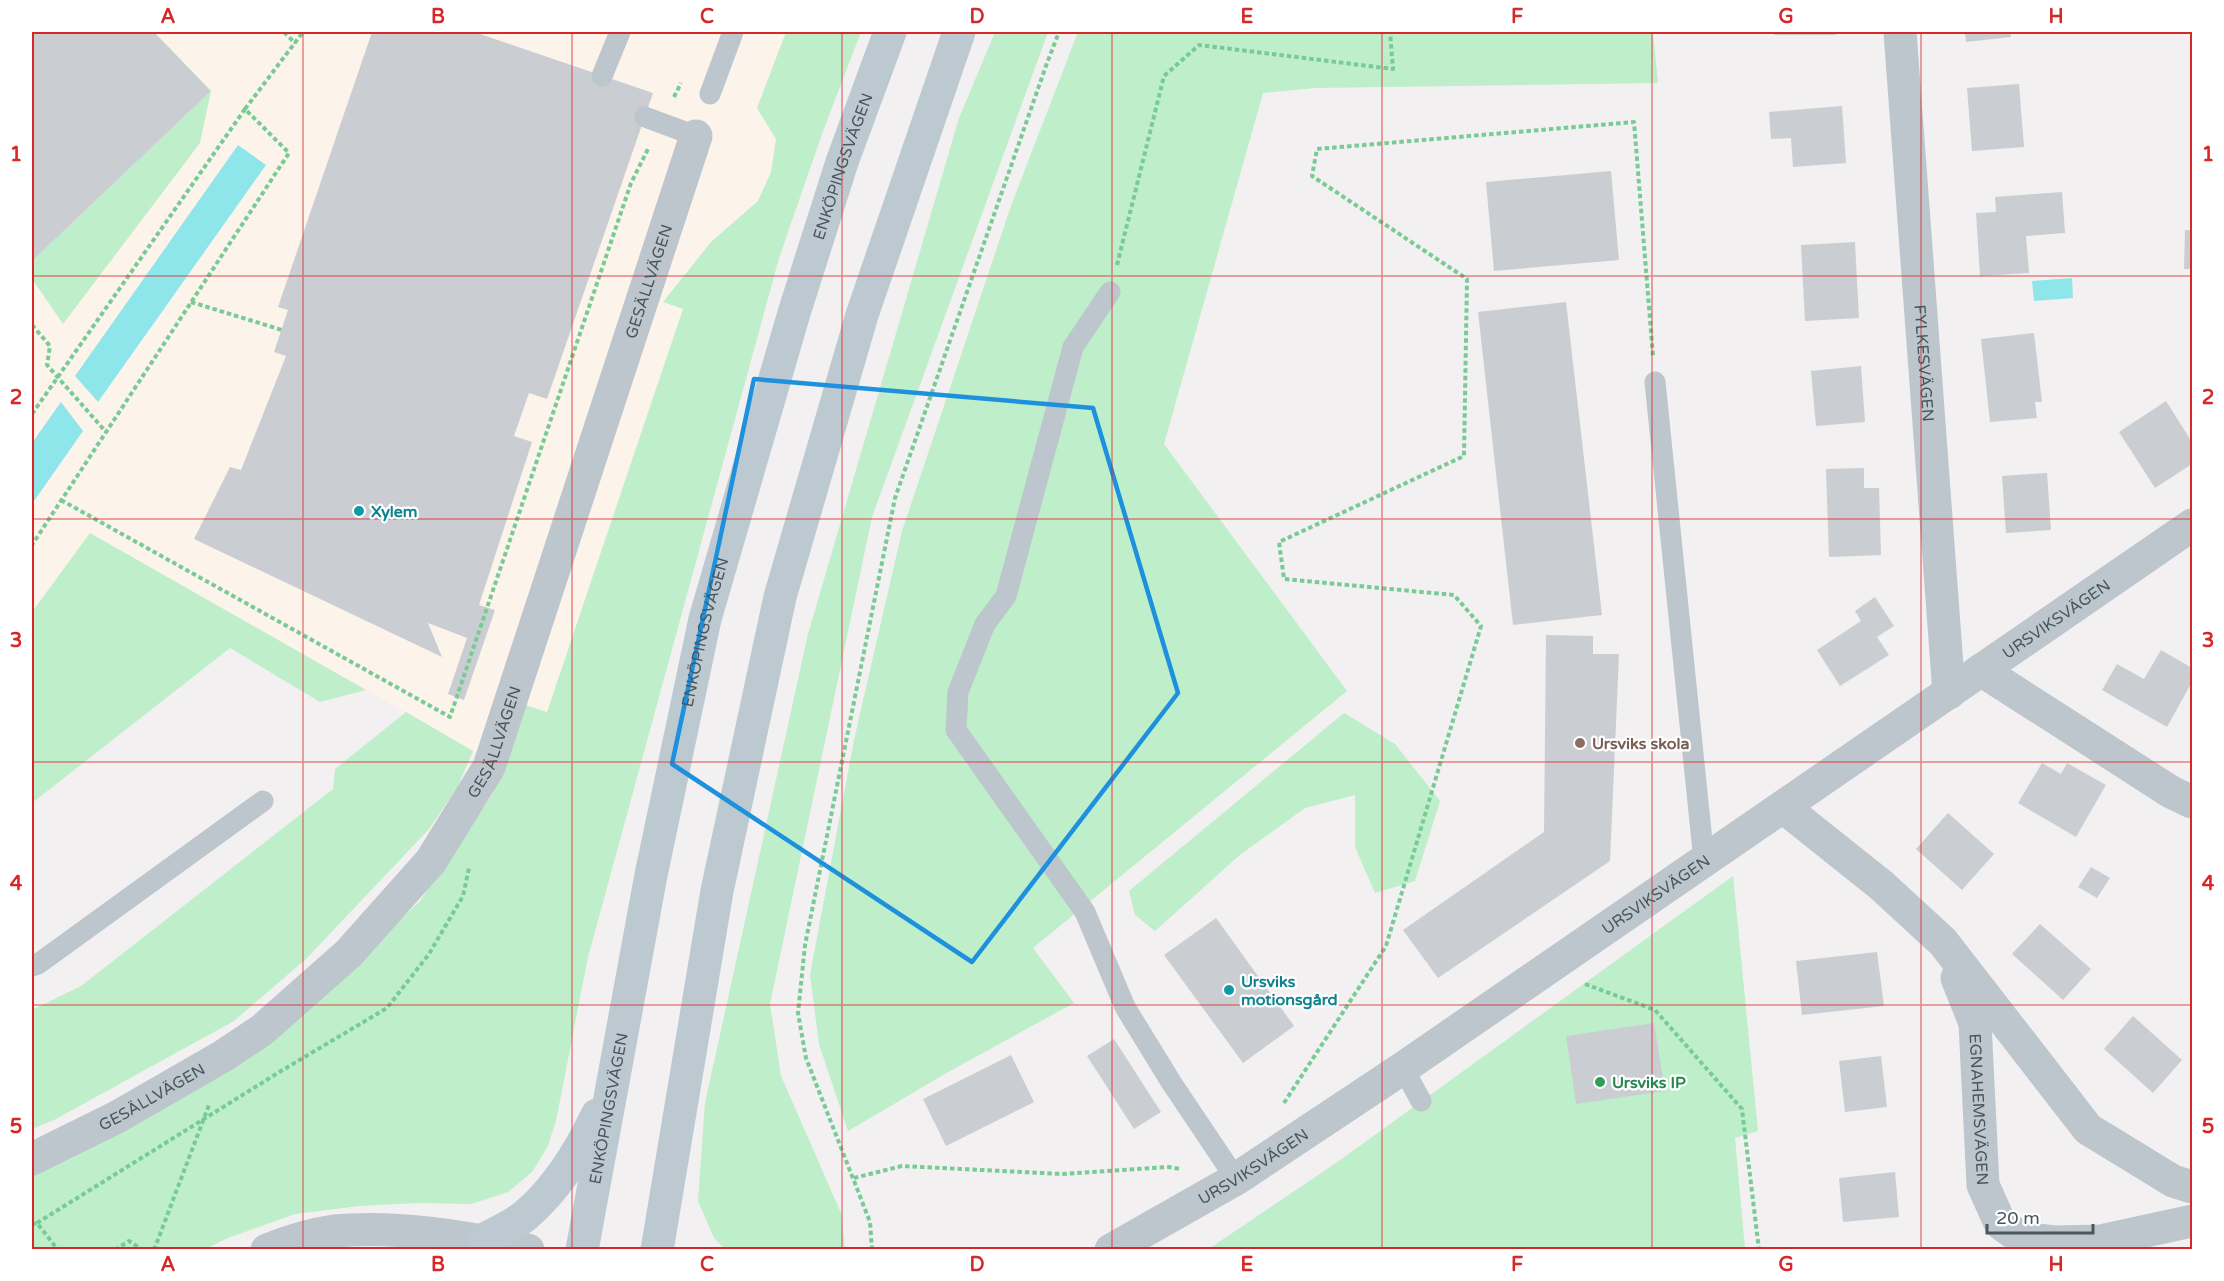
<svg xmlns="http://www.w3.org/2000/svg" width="2224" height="1281" font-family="'Varela Round',sans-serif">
<rect width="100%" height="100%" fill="#f2f0f0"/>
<path fill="#fcf4ea" d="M32,32H786L757,108L776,139L771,172L758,201L711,242L664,301L683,309L547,713L522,704L502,767L90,533L32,612Z"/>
<path fill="#bfeeca" d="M786,32H861L823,131L779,258L588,957L556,1121L547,1148L532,1172L508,1192L471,1204L419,1203L359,1206L295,1214L228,1238L203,1250L32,1249V1173L363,955L420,901L492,795L522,704L547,712L683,309L663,302L711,242L758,201L771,172L776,139L757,108Z
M995,32H1048L872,517L770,1004L781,1076L841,1213L845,1249H725L714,1238L698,1201L705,1103L808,634L959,118Z
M1078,32H1653L1658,83L1315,88L1263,93L1164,444L1347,691L1033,948L1074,1003L950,1071L848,1131L819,1044L810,975L854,740L902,531L1012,203Z
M211,91L200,143L63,324L32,279V261Z
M90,533L366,690L320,702L230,648L32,803V612Z
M406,712L473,751L457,788L429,829L306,959L234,1021L54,1120L32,1129V1010L81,986L333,789L335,769Z
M1344,713L1395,744L1440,801L1415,881L1375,893L1355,847V795L1305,808L1241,854L1155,931L1135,915L1129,891Z
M1733,876L1758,1131L1735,1138L1745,1249L1207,1250L1336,1163Z"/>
<path fill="#8ee6ea" d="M238,145L266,165L98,402L75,376Z
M2072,278L2073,298L2034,301L2032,281Z
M61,402L83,431L32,504V443Z"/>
<path fill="#caced2" d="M32,32H154L211,91L32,261Z
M372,32H474L653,93L547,399L529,393L514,436L532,442L479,605L495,610L464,700L448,694L467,638L428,623L442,657L194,539L230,467L241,470L286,356L274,352L288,310L278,307Z
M1774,32H1836V35H1774Z
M1965,32H2010L2011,37L1966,42Z
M2019,84L2024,147L1972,151L1967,88Z
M1842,106L1846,163L1793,167L1791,138L1771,139L1769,112Z
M1611,171L1619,260L1494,271L1486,182Z
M2062,192L2065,233L2026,236L2029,273L1980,276L1976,213L1996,212L1995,197Z
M2185,230H2192V269H2184Z
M1855,242L1859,318L1805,321L1801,245Z
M1566,302L1602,615L1513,625L1478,312Z
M2034,333L2042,402H2035L2037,418L1990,422L1981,339Z
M1861,366L1865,422L1816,426L1811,371Z
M2166,401L2192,442V464L2155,488L2119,432Z
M1864,468V488H1879L1881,555L1829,557L1826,469Z
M2047,473L2051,530L2006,533L2002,476Z
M1875,597L1894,626L1877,637L1889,655L1840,686L1817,650L1861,621L1855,611Z
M1546,635L1593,636V654H1619L1610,861L1438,978L1403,930L1544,832Z
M2161,650L2192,668V682L2167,727L2102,690L2117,664L2144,679Z
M2042,763L2061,774L2067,763L2106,785L2076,837L2018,803Z
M1948,813L1994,854L1962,890L1916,849Z
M2091,867L2110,878L2097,898L2078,887Z
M1216,918L1294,1026L1243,1063L1164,955Z
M2040,924L2091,969L2063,1000L2012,954Z
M1877,952L1884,1006L1802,1015L1796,961Z
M2133,1016L2182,1060L2153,1093L2104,1049Z
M1654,1023L1665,1091L1576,1104L1566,1036Z
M1114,1039L1161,1112L1134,1129L1087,1056Z
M1011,1055L1034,1102L946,1146L923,1099Z
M1881,1056L1887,1107L1845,1112L1839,1061Z
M1895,1172L1899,1217L1843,1222L1839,1178Z"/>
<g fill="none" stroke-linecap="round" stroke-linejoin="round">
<path stroke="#78cb95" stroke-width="4" stroke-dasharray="4.5 3" stroke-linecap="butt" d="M284,32L295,43
M674,97L681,83
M245,109L303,32
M1117,265L1164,76L1199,45L1393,69L1390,32
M191,302L282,330
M32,325L50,346L47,365L106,432
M32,414L245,109L289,153L32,545
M61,500L450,717L631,183L649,147
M1585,984L1655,1010L1742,1109L1759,1250
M1284,1103L1386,946L1481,626L1454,595L1284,579L1279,542L1464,456L1467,279L1312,176L1317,149L1634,122L1653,356
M854,1178L902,1166L1062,1174L1169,1167L1181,1169
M37,1223L281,1071L387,1008L429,954L463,896L469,868
M32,1224L37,1223L58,1250
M115,1250L129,1241L143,1250
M154,1250L209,1105
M872,1250L870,1222L806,1058L798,1013L805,945L895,498L1047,63L1059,32"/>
<path stroke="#bcc6cc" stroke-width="21" d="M602,76L620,32
M710,94L733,32
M645,117L696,136
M1110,292L1073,347L1006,596L985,624L958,692L956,730L1085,912L1125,1007L1171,1082L1236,1179
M1655,382L1704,861
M32,966L38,964L263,801
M1403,1068L1421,1101"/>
<g stroke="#bcc6cc" stroke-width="33">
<path id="s1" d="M1900,32L1949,693"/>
<path d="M1981,670L2171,792L2192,802"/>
<path d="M1783,807L1881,885L1943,942L2088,1129L2173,1181L2192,1187"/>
<path id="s2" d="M1957,978L1975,1023L1983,1185L2000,1223L2021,1238L2054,1242L2100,1241L2192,1221"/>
<path id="s3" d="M32,1159L117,1117L223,1056L262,1030L349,953L431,861L489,767L696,136"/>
<path id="s4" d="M1111,1250L1236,1179L1403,1068L2192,525"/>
</g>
<path stroke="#bcc6cc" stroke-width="33" d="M267,1250C289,1241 312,1234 334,1231C395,1225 469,1237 528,1250"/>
<g stroke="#bcc9d1" stroke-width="33">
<path d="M483,1240C497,1232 515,1225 527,1214C558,1187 580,1151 597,1115"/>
<path id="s5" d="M582,1250L651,875L705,619L794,313L842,162L890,32"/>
<path d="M657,1250L717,891L780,597L862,315L959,32"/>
</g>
</g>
<path fill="none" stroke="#1e91de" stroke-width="4.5" stroke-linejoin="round" d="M754,379L1093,408L1178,693L972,962L672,764Z"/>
<path fill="none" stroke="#d62828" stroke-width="1.5" stroke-opacity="0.55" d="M303,32V1250M572,32V1250M842,32V1250M1112,32V1250M1382,32V1250M1652,32V1250M1921,32V1250M32,276H2192M32,519H2192M32,762H2192M32,1005H2192"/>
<g fill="#0f9aa8" stroke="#fff" stroke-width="2">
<circle cx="359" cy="511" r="6"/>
<circle cx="1229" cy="990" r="6"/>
</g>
<circle fill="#8d6e63" stroke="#fff" stroke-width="2" cx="1580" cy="743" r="6"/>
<circle fill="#2e9e5b" stroke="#fff" stroke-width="2" cx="1600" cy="1082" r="6"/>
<g text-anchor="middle" stroke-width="4.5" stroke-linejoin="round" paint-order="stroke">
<g font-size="16" fill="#48565d" stroke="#fff">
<text dy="6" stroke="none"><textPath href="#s5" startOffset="1116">ENKÖPINGSVÄGEN</textPath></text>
<text dy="6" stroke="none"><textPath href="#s3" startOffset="1125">GESÄLLVÄGEN</textPath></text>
<text dy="6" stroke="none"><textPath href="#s1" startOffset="332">FYLKESVÄGEN</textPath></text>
<text dy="6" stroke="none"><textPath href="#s4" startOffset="1137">URSVIKSVÄGEN</textPath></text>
<text dy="6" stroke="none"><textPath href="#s5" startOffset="630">ENKÖPINGSVÄGEN</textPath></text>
<text dy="6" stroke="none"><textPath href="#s3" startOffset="639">GESÄLLVÄGEN</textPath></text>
<text dy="6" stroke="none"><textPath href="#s4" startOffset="651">URSVIKSVÄGEN</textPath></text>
<text dy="6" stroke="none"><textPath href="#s3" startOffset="135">GESÄLLVÄGEN</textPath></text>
<text dy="6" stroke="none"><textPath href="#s5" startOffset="144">ENKÖPINGSVÄGEN</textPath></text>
<text dy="6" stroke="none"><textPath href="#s2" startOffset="135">EGNAHEMSVÄGEN</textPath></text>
<text dy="6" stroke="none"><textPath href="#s4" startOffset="165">URSVIKSVÄGEN</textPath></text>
</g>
<g font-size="16" font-weight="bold" fill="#0d838f" stroke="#fff" text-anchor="start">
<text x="371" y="517">Xylem</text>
<text x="1241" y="987">Ursviks<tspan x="1241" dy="18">motionsgård</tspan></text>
</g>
<g font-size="16" font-weight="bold" fill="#785e54" stroke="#fff" text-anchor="start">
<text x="1592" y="749">Ursviks skola</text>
</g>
<g font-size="16" font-weight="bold" fill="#27864d" stroke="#fff" text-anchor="start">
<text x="1612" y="1088">Ursviks IP</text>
</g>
</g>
<rect width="2224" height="1281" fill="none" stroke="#ffffff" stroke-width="66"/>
<path d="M1987 1224v9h106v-9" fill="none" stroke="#48565d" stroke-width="3"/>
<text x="1996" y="1224" font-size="18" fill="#48565d" stroke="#ffffff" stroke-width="4.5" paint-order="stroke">20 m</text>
<rect x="33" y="33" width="2158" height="1215" fill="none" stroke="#d62828" stroke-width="2"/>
<g font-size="20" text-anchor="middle" font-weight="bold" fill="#d62828">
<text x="168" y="23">A</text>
<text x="438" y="23">B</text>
<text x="707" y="23">C</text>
<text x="977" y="23">D</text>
<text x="1247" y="23">E</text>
<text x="1517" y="23">F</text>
<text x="1786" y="23">G</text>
<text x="2056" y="23">H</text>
<text x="16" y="161">1</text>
<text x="2208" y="161">1</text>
<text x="16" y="404">2</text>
<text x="2208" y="404">2</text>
<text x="16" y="647">3</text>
<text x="2208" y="647">3</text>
<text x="16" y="890">4</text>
<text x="2208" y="890">4</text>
<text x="16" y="1133">5</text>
<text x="2208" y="1133">5</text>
<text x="168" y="1271">A</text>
<text x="438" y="1271">B</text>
<text x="707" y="1271">C</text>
<text x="977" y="1271">D</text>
<text x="1247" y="1271">E</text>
<text x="1517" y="1271">F</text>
<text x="1786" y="1271">G</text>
<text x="2056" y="1271">H</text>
</g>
</svg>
